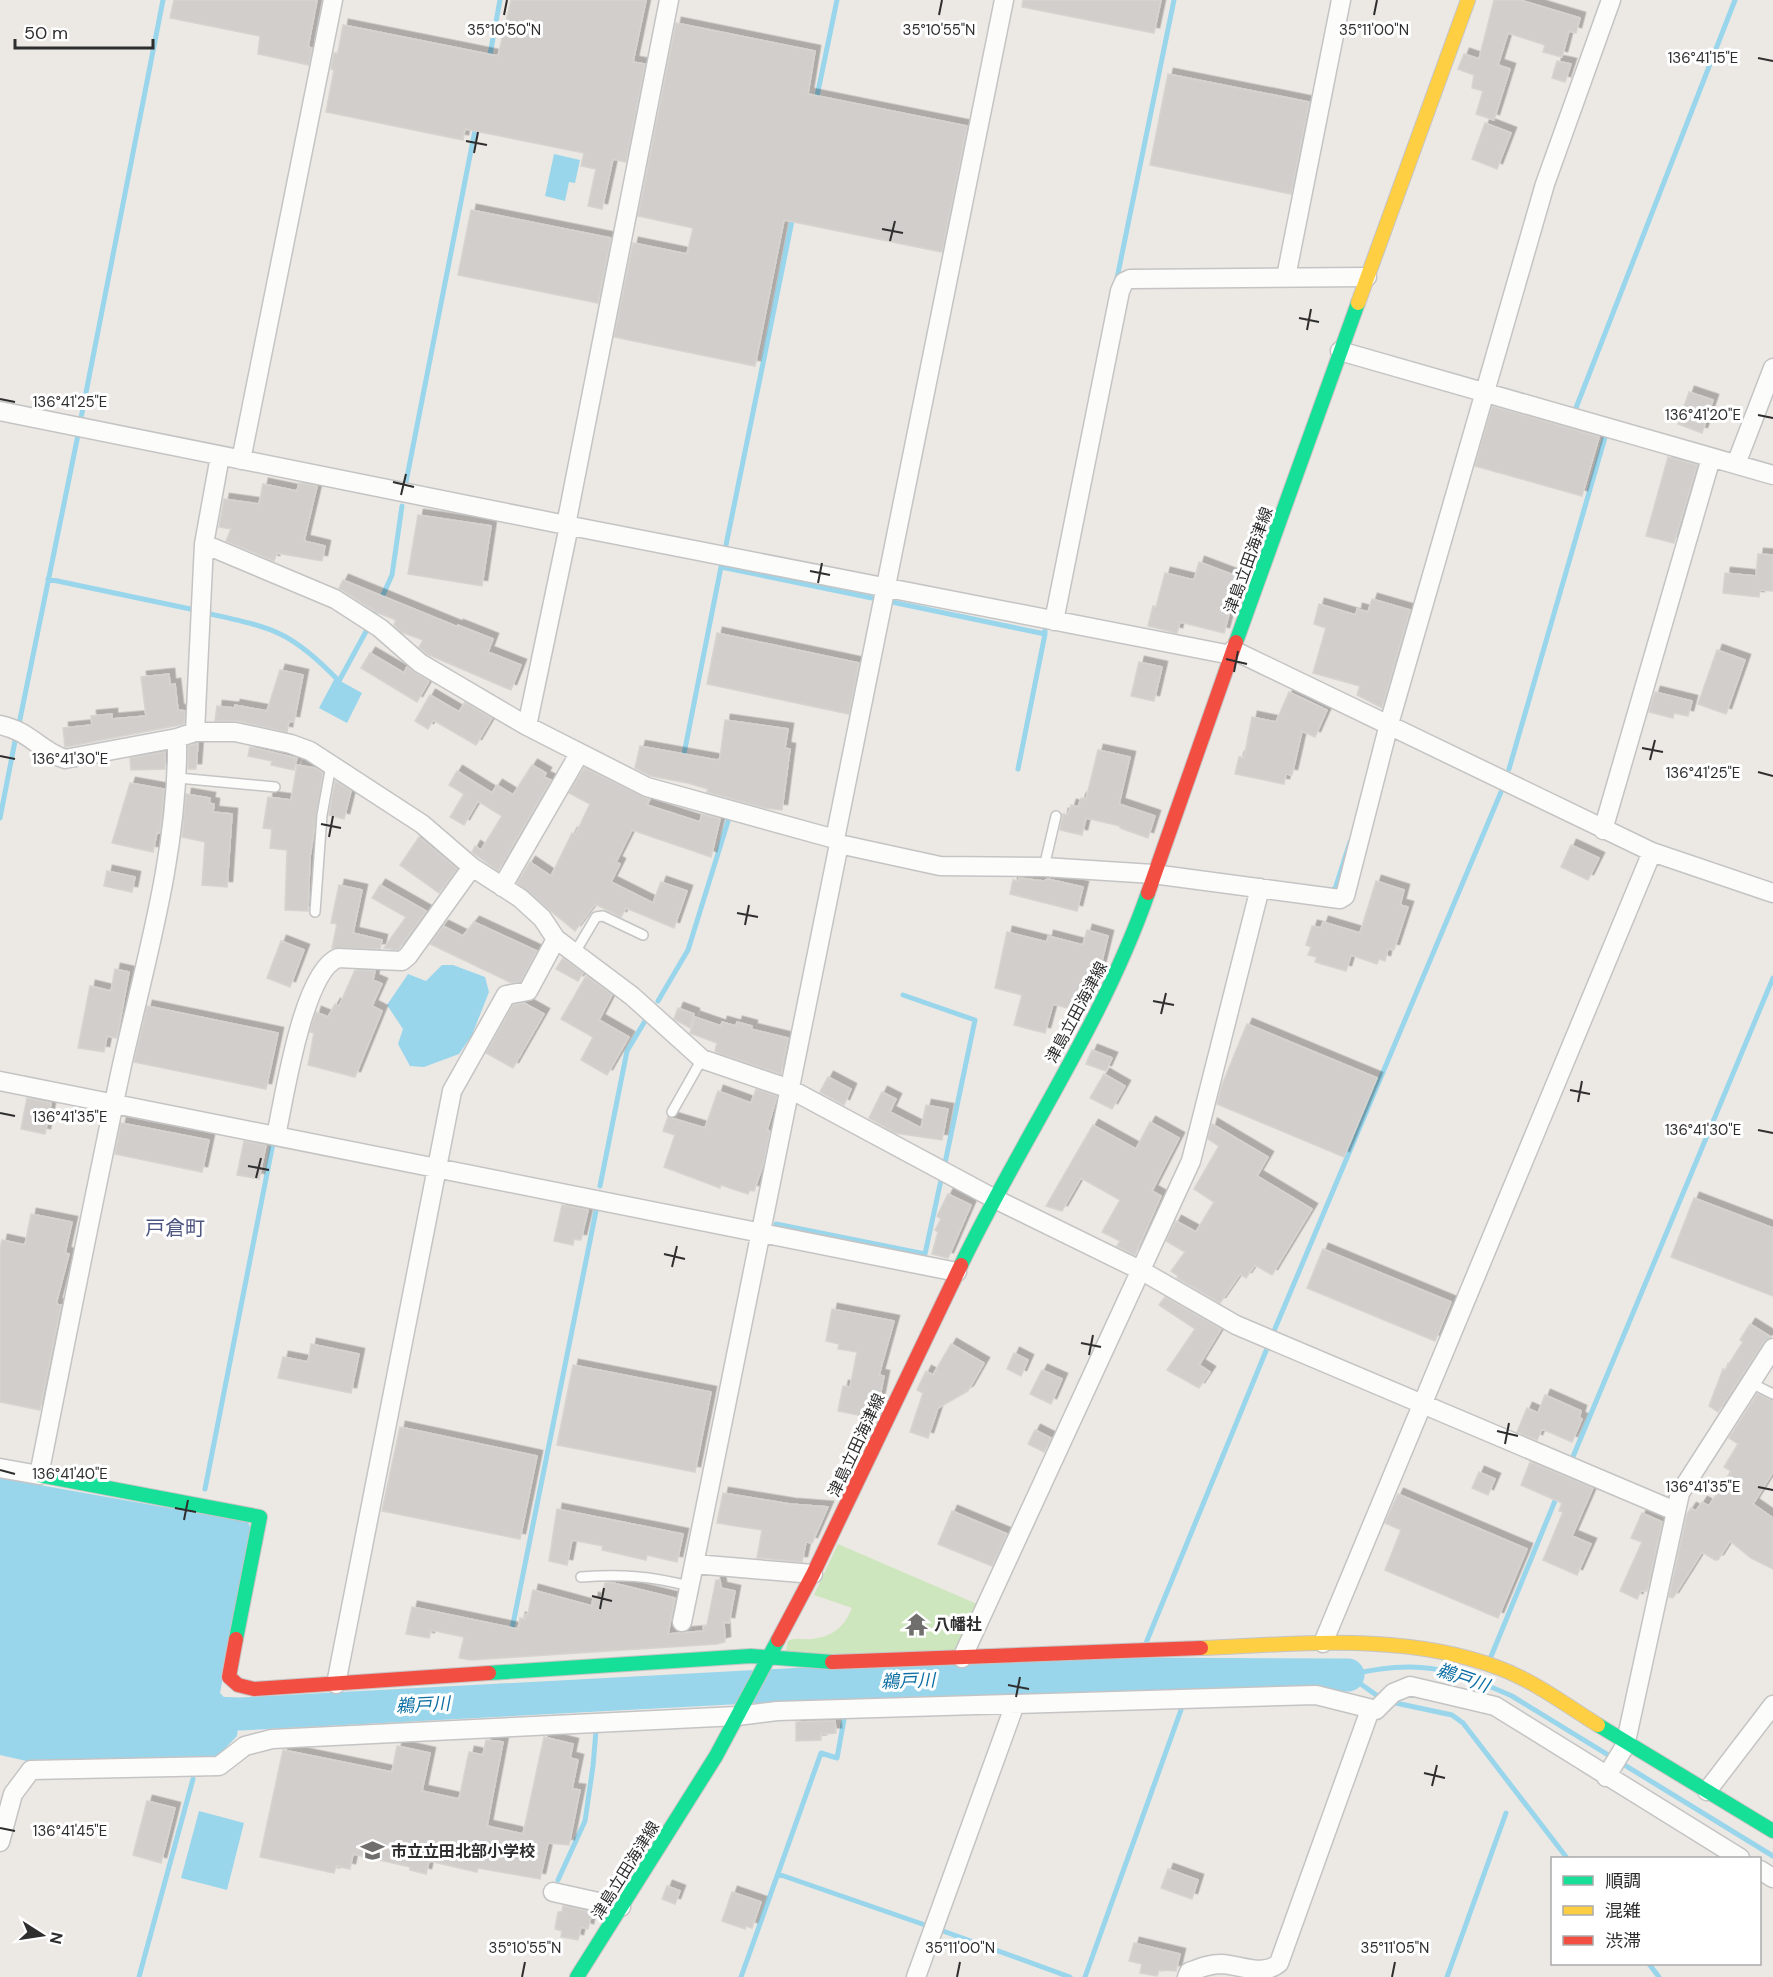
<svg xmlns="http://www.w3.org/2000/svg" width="1773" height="1977" font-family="'DM Sans','Noto Sans JP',sans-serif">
<defs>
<filter id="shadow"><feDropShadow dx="5.5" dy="-5.5" stdDeviation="0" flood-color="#0004"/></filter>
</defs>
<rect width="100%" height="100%" fill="#ece8e4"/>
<path fill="#cee6be" d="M838,1544L977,1604L955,1653L785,1655L788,1641C796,1637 803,1640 812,1639C834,1636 844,1627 852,1608L814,1595Z"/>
<path fill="#99d6ec" d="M554,154L580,160L575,183L569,182L565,201L545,196Z
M335,678L362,693L347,723L319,708Z
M442,965H453L485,977L489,992L472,1035L459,1054L424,1067L410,1066L398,1044L403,1029L387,1005L408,974L426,981Z
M0,1478L248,1522L251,1529L220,1693L227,1700L241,1701L237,1736L217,1757L31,1762L0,1755Z
M199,1811L244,1823L227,1890L181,1878Z"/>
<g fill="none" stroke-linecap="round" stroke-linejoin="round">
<path stroke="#99d6ec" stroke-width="5" d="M489,60L500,0
M816,101L837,0
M1116,283L1174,0
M1574,413L1735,0
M81,418L163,0
M406,482L476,125
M726,545L793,216
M48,579L195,610
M892,602L1045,634V630
M206,613C273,628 290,630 339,681L369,626
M373,617L392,575L402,506
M19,724L78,435
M683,759L721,567L877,599
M1018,769L1045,634
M1509,769L1606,434L1603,433
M0,818L16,736
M1328,890L1335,889L1350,842
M903,995L975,1020L945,1163
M658,1001L688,950L729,818L725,817
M600,1186L627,1051L645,1021
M776,1224L925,1254L941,1180
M1274,1331L1501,792
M1572,1459L1773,978
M205,1489L273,1143
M511,1634L597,1206
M1146,1643L1268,1346
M1490,1659L1557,1496
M1138,1674L1139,1667
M1348,1675C1420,1659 1446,1667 1512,1696L1773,1856
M1348,1675L1382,1699
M956,1679L957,1665
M498,1701L501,1686
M1391,1702L1452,1715L1463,1723L1567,1858
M778,1874L928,1926
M558,1880L585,1821L593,1766L596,1731
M943,1931L1070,1977
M1649,1964L1659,1977
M139,1977L193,1779
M741,1977L821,1753L837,1758L845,1714
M1085,1977L1181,1710
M1447,1977L1506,1813"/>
<path stroke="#99d6ec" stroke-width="33" d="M197,1710L210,1713L240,1714L804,1684L1138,1674L1348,1675"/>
</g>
<path fill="#d1cecb" stroke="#d7d4d0" stroke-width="1.5" filter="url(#shadow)" d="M174,0H317L308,47L312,48L309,65L258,54L260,36L170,18Z
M511,0H646L633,62L645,64L626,162L613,159L602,209L588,206L596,169L581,166L584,153L465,129L463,140L326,112L334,70L331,69L334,53H338L343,25L498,56Z
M1023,0H1161L1154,33L1022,7Z
M1494,0H1520L1580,18L1576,33L1569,31L1562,57L1543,52L1545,45L1508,33L1498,65L1510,69L1494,120L1476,114L1483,91L1472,88L1474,75L1458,69L1464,54L1479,59Z
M676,23L815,51L808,94L967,126L942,252L784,220L755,366L614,337L633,243L687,254L693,228L638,216Z
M1557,61L1571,64L1565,82L1552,78Z
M1168,74L1309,102L1291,194L1150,165Z
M1485,123L1511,133L1497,169L1472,159Z
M471,210L611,238L598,303L458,275Z
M1689,392L1713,400L1702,433L1678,424Z
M1492,406L1599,437L1582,496L1475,466Z
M1668,457L1697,465L1674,543L1646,536Z
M299,483L317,486L304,541L325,546L322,561L277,553L274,561L226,541L231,529L219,527L224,499L259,504L263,484L297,491Z
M418,515L491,526L482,586L408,574Z
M1758,554L1773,555V591L1760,590L1759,597L1723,593L1725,573L1756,576Z
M1199,562L1239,577L1224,633L1180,622L1177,633L1148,626L1153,606L1156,607L1165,573L1194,580Z
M343,580L458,627V625L493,639L488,652L521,665L511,690L427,654L419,647L423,640L401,632L394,625L396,620L376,612L339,588Z
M1372,599L1410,610L1382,708L1357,695L1360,686L1313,673L1326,628L1314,624L1319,604L1356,615L1357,609L1368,612Z
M717,633L859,663L849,714L707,684Z
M1717,650L1745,660L1726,714L1698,704Z
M370,653L404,673L407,667L429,681L417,702L361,668Z
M1139,662L1162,667L1154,701L1131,696Z
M280,670L303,675L294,722L289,721L287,732L237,721H215L217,706L234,708L235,705L267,711Z
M169,674L170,685L175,684L178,710L185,711L184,724L65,747L63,728L92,725L91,716L112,714V719L146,716L141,677Z
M1289,692L1327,710L1315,737L1302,731L1292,775L1286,774L1284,784L1235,774L1239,757L1244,758L1252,717L1276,722Z
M1655,692L1692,701L1688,716L1674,713L1673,718L1649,712Z
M430,695L459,712L465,702L492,718L476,745L433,720L428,729L415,721Z
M725,720L788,729L785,748L790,749L782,810L765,808L707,792L708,789L688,783L651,776L635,768L640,746L717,760L720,758Z
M198,743L196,769H188V746Z
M250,747L297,758L294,770L271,765L272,761L248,756Z
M1098,750L1130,757L1119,804L1155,816L1148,838L1120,828V826L1086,818L1082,835L1060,830L1063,814L1068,815L1071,805L1078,807L1081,798L1086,799Z
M165,752V769L131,770L130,758Z
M297,765L315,768L323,773L310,857L308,911L285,910L287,850L270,848L272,829L263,828L268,797L291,800Z
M532,765L546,773L544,777L551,780L498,871L472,852L475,846L481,850L502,816L478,801L464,825L450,817L464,794L449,785L457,771L492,793L497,785L513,795Z
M584,768L650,799L647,805L700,822L702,814L720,819L711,857L632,830L616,862L620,864L611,882L653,903L661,882L687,891L674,928L626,908L621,917L595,904L575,931L517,883L530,862L551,876L572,833L575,835L590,804L569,793Z
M335,781L351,791L344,819L329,815Z
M130,783L164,789L160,833L157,832L153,852L112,843Z
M186,794L210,798L209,803L214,804L213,812L232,814L227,887L202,885L205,842L182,837Z
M419,837L457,869L439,893L400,865Z
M1571,845L1599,858L1588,880L1561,867Z
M107,871L135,877L132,892L104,886Z
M1019,878L1044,881L1048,879L1083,887L1077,911L1010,894L1013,880L1018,881Z
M1376,881L1404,890L1400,905L1408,907L1394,950L1388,949L1385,961L1379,959L1377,964L1351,955L1346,971L1315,962L1317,957L1308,955L1311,947L1306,945L1312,926L1321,928L1323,922L1360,933Z
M339,885L362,890L353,933L382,940L380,949L332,948L337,924L331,923Z
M380,885L426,911L398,950L384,948L406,917L372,898Z
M474,922L537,951L521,981L512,983L430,944L443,926L463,936Z
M1087,930L1108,936L1099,973L1094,972L1087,999L1074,1010L1053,1004L1045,1033L1014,1025L1022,995L995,988L1007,932L1047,942L1048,936L1083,945Z
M281,941L304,950L290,987L267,978Z
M563,958L583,973L578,981L556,969Z
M115,969L129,972L117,1038L107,1036L104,1052L78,1048L90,986L111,991Z
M355,970L375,971L373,980L382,984L372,1006L382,1011L355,1077L308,1065L314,1033L310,1032L316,1012L328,1017L335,1004L339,1006Z
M586,976L612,995L599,1020L629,1037L607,1075L581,1060L593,1037L561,1019Z
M524,1003L544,1014L513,1068L486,1053L513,1005Z
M147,1006L278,1033L266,1089L134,1062Z
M678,1008L694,1014L690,1028L674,1019Z
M695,1017L721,1026L722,1022L736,1026L737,1022L752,1026L751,1029L788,1038L781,1074L718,1053L715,1051L717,1043L690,1033Z
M1247,1024L1377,1078L1344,1157L1217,1104L1222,1085Z
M1092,1050L1112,1058L1106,1071L1086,1064Z
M1104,1074L1125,1086L1112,1109L1090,1098Z
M828,1077L851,1089L844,1105L820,1092Z
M756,1089L777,1096L767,1130L770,1131L764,1162L754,1191L750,1190L748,1194L721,1185L720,1188L664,1167L675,1135L663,1131L668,1117L705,1128L718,1091L751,1103Z
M882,1092L896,1099L890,1112L921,1128L926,1105L948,1109L942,1140L895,1133L869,1118Z
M27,1098L51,1103L45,1134L21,1129Z
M1150,1122L1179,1138L1152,1191L1161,1196L1135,1255L1117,1246L1120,1241L1102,1232L1120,1200L1081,1178L1062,1211L1046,1206L1093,1125L1136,1149Z
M121,1123L209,1140L202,1172L115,1154Z
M1212,1124L1268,1157L1257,1176L1312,1209L1272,1275L1255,1265L1246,1278L1240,1274L1220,1303L1177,1278L1178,1276L1171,1271L1185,1252L1166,1241L1176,1221L1196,1232L1214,1202L1194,1189L1219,1146L1208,1139Z
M244,1141L266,1145L259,1179L237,1175Z
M948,1194L971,1205L948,1258L932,1254L938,1232L935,1230L941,1219L937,1216Z
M1694,1198L1773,1228V1296L1671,1257Z
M562,1205L588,1210L581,1240L574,1239L573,1245L554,1241Z
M31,1214L72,1222L65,1253L69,1254L56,1304L61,1305L40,1410L0,1402V1249L2,1240L25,1245Z
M1323,1249L1451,1302L1435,1341L1307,1288Z
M1165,1297L1221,1329L1199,1365L1210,1372L1199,1388L1167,1370L1195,1329L1159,1305Z
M832,1309L894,1321L879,1375L884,1376L878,1406L872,1418L838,1411L843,1386L850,1387L857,1352L838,1349L839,1344L826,1341Z
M1750,1324L1771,1337L1764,1342L1718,1412L1709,1406L1723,1369L1725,1370L1743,1342L1740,1340Z
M311,1344L359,1354L351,1393L278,1378L283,1357L308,1362Z
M951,1344L984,1363L968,1391L938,1408L928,1438L910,1432L923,1393L917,1390L926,1371L933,1375Z
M1014,1353L1028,1360L1021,1376L1007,1369Z
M573,1365L711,1392L695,1472L557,1445Z
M1042,1370L1062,1379L1051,1404L1030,1394Z
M1757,1394L1773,1401V1472L1753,1504L1773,1518V1569L1751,1558L1730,1541L1718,1560H1715L1702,1552L1673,1598L1669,1597L1687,1514L1691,1508L1696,1511L1702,1502L1709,1506L1731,1471L1724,1467L1738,1444L1729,1438Z
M1545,1395L1581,1411L1579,1418L1582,1419L1572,1442L1542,1429L1537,1440L1517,1432L1527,1408L1538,1413Z
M400,1427L537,1456L520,1539L382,1511Z
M1035,1430L1051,1438L1044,1452L1028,1444Z
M1530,1462L1593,1488L1572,1536L1591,1544L1577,1575L1543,1560L1563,1512L1559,1511L1562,1503L1521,1485Z
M1479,1472L1495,1479L1488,1495L1472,1488Z
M723,1493L790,1504L828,1507L812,1543L806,1542L802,1562L760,1558H757L762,1530L717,1523Z
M1398,1494L1527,1549L1498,1618L1385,1570L1401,1530L1385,1523Z
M557,1509L683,1534L677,1562L647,1555L646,1560L602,1550L603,1546L572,1540L567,1565L549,1561Z
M952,1511L1007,1534L992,1566L938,1544Z
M1642,1513L1662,1522L1647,1591H1641L1637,1599L1620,1591L1642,1542L1631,1538Z
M716,1580H720L721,1588L735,1591L729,1623L724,1622L725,1642L717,1644L470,1660L459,1658L464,1637L431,1630L429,1638L406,1634L412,1607L518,1629L520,1618L525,1619L526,1614H528L533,1590L592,1606L593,1598L601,1600L605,1583L609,1582L675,1598L668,1634L704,1631L703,1626L707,1625Z
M835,1721L836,1733L821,1734V1740L796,1741V1722Z
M544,1737L573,1744L570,1758L578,1760L572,1789L580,1790L569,1845L548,1843L540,1879L478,1868L477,1872L429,1861L426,1874L410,1870V1867L353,1854L350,1869L336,1866L334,1873L260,1857L283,1750L392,1772L397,1746L430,1753L422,1791L459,1799L469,1752L483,1755L486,1740L503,1742L487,1826L523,1834Z
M147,1801L175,1808L161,1863L133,1855Z
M1168,1869L1198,1880L1192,1899L1161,1888Z
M667,1886L680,1891L675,1904L662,1899Z
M732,1892L761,1902L752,1928L746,1926L745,1929L722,1921Z
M563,1906L592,1912L588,1929L581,1927L578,1940L561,1937L562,1931L555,1929L558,1912H562Z
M1134,1943L1180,1954L1176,1971L1159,1970L1157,1976L1140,1973L1142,1964L1129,1961Z"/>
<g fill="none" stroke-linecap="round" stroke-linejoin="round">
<defs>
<path id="lane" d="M178,778L275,787
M1044,867L1056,816
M315,912L322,815L331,765
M574,954L596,917L603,916L643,935
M672,1112L702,1059
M1751,1383L1773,1394
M581,1577C621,1574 650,1576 689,1586"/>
<path id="street" d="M1286,277L1341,0
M1340,351L1773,475
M0,411L566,525L1231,655
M241,460L333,0
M1736,464L1773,368
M566,525L669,0
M569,526L527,726L647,787L835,839
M204,544L335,599L380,628L420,663L527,726
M1054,621L1120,291L1124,282L1130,279L1367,277
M1233,650L1652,852L1773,893
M0,725C30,731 40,751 65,759L177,738L195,732H235L291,744L310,751L422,824L472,867L520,898L542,918L556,939L632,996L702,1059L790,1089L993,1198L1142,1271L1236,1325L1675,1511
M195,732L204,544L220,456
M1603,830L1711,458
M839,844L940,866L1044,867L1153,874L1340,899L1345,896L1389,724L1545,184L1611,0
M502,887L579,754
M0,1081L957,1272
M276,1136C284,1099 303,971 338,958L402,961L408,956L472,867
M0,1468L39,1475C66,1339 93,1201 122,1065C146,959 179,848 177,738
M813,1574L694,1564L839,844L835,839L1004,0
M682,1622L694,1564
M1323,1643L1652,852
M962,1658L1191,1161L1260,888
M336,1684L452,1091L506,995L528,991L556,939
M1606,1777L1625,1746L1680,1493L1773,1348
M1707,1791L1773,1705
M0,1842L13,1794L31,1770L219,1766L245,1746L272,1739L737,1716L777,1711L1316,1695L1376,1710L1393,1693L1410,1686L1495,1706L1740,1858
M1760,1870L1773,1878
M553,1892L621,1907
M916,1977L1015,1704
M1187,1977L1189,1972C1200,1968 1209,1964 1221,1964C1242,1965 1263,1977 1279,1963L1370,1710"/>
<path id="fast" d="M1236,642L1358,303
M961,1265C1021,1140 1102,1025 1148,893
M39,1475L260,1517L236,1639
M489,1673L751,1656L832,1662
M1598,1725L1773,1831
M577,1977L716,1756L778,1640"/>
<path id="slow" d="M1358,303L1468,0
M1201,1648C1300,1644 1404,1632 1499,1668C1534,1681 1566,1705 1598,1725"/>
<path id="jam" d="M1148,893L1236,642
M236,1639L229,1677L238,1685L254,1689L489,1673
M778,1640L813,1574L961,1265
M832,1662L1201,1648"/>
</defs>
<use href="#lane" stroke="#c5c4c5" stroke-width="12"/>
<use href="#street" stroke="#c5c4c5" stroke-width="21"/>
<use href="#fast" stroke="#c5c4c5" stroke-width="16"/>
<use href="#slow" stroke="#c5c4c5" stroke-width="16"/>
<use href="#jam" stroke="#c5c4c5" stroke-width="16"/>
<use href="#lane" stroke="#fcfcfb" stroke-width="9"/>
<use href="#street" stroke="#fcfcfb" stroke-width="18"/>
<use href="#fast" stroke="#16e098" stroke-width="14"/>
<use href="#slow" stroke="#ffcf43" stroke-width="14"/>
<use href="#jam" stroke="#f24e42" stroke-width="14"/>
</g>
<path fill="none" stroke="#2e2e2e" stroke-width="2" d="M504,15L507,0M939,15L942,0M1374,15L1377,0M1758,58L1773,61M466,141L487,145M474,153L478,132M882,229L903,233M890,241L895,221M1299,318L1319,322M1307,330L1311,309M0,399L15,402M1758,415L1773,418M393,482L414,487M401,495L406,474M810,571L830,575M818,583L822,563M1226,659L1247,664M1234,672L1238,651M1642,748L1663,752M0,756L15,759M1650,760L1655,740M1758,772L1773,776M321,824L341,828M329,837L333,816M737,913L758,917M745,925L749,905M1153,1001L1174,1005M1161,1014L1166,993M1570,1090L1590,1094M1578,1102L1582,1081M0,1113L15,1116M1758,1130L1773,1133M248,1166L269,1170M256,1178L261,1158M664,1254L685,1259M672,1267L677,1246M1081,1343L1101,1347M1089,1355L1093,1335M1497,1431L1518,1436M1505,1444L1509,1423M0,1470L15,1474M1758,1487L1773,1490M175,1508L196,1512M184,1520L188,1500M592,1596L612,1601M600,1609L604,1588M1008,1685L1029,1689M1016,1697L1020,1677M1424,1773L1445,1778M1432,1786L1437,1765M0,1828L15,1831M522,1977L525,1962M957,1977L960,1962M1392,1977L1395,1962"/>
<defs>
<symbol id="temple-bare" viewBox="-9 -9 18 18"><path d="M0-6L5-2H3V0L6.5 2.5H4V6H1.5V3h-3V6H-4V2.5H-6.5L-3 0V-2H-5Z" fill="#706f6e" stroke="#fff" stroke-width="2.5" paint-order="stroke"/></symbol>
<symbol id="school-bare" viewBox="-9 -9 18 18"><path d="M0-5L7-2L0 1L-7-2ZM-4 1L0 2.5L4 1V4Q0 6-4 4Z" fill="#706f6e" stroke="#fff" stroke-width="2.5" paint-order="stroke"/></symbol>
</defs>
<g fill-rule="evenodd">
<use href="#temple-bare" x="900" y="1608" width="33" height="33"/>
<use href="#school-bare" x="356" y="1834" width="33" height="33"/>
</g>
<g text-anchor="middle" stroke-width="6" stroke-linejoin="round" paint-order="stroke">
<g font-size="16" fill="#2e2e2e" stroke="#fff">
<text transform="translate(1248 560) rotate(-70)" y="6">津島立田海津線</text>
<text transform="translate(1076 1012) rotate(-62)" y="6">津島立田海津線</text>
<text transform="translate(856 1445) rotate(-65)" y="6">津島立田海津線</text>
<text transform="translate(625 1870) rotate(-58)" y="6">津島立田海津線</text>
</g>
<g font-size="16" font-weight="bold" fill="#2e2e2e" stroke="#fff" text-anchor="start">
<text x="934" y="1630">八幡社</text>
<text x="391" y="1857">市立立田北部小学校</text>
</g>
<g font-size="18" font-style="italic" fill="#0d6fa3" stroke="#fff">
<text transform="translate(1463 1678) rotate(19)" y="6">鵜戸川</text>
<text transform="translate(908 1681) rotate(-2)" y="6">鵜戸川</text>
<text transform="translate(423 1705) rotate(-3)" y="6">鵜戸川</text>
</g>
<g font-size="20" fill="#4d5680" stroke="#fff">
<text x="175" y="1235">戸倉町</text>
</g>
</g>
<g font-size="15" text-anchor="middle" fill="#2e2e2e" stroke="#fff" stroke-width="6" stroke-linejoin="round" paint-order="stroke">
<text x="504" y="35">35°10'50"N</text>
<text x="939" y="35">35°10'55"N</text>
<text x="1374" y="35">35°11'00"N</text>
<text x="1703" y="63">136°41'15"E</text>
<text x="70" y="407">136°41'25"E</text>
<text x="1703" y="420">136°41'20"E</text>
<text x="70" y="764">136°41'30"E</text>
<text x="1703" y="778">136°41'25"E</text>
<text x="70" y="1122">136°41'35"E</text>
<text x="1703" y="1135">136°41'30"E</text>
<text x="70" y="1479">136°41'40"E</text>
<text x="1703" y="1492">136°41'35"E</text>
<text x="70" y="1836">136°41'45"E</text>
<text x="525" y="1953">35°10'55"N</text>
<text x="960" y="1953">35°11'00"N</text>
<text x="1395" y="1953">35°11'05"N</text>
</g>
<rect x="1551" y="1857" width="210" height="108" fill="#ffffff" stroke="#ababab" stroke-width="1.5"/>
<rect x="1563" y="1876" width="30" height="9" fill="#16e098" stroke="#ababab" stroke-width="1.5"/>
<text x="1605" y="1887" font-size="18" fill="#2e2e2e">順調</text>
<rect x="1563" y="1906" width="30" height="9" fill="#ffcf43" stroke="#ababab" stroke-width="1.5"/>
<text x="1605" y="1917" font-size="18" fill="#2e2e2e">混雑</text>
<rect x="1563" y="1936" width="30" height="9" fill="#f24e42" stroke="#ababab" stroke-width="1.5"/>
<text x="1605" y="1947" font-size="18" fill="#2e2e2e">渋滞</text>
<g transform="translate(42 1935) rotate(102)" stroke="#ffffff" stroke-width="4.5" paint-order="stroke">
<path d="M0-4.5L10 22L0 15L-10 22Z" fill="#2e2e2e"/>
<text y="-9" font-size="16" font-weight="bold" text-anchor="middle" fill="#2e2e2e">N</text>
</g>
<path d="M15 39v9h138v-9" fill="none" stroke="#2e2e2e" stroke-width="3"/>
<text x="24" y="39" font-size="18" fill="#2e2e2e" stroke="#ffffff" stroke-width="4.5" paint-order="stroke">50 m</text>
</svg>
